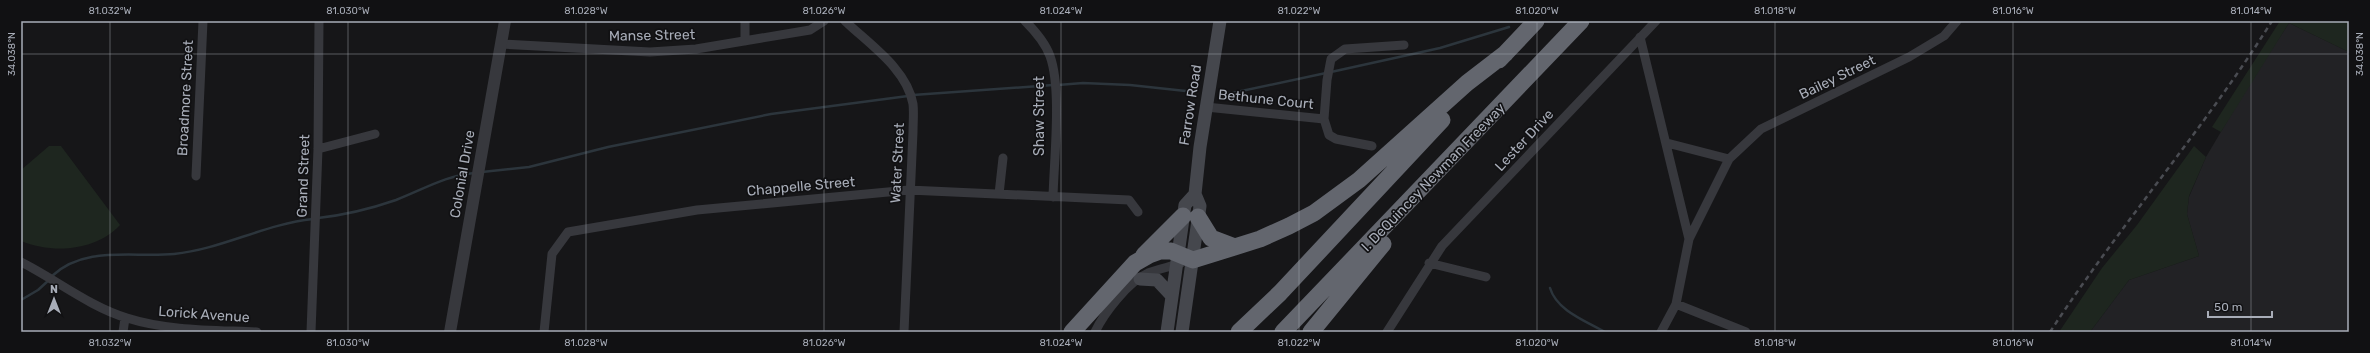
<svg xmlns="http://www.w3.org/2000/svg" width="2370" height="353" font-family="Rubik,sans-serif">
<rect width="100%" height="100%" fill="#161618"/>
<path fill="#222225" d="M2289,23L2349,52V332H2090L2129,280L2199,256L2187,214L2189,197L2206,157L2248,86Z"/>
<path fill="#1e261f" d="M2280,21H2349V52L2289,23L2221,132L2212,127Z
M49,146H61L120,225C96,251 53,254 21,241V170Z
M2194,146L2206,157L2189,196L2187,214L2199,256L2129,280L2090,332H2059L2102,268L2137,225Z"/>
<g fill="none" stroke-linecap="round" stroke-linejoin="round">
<path stroke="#2c353c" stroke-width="2.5" d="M1331,72L1440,48L1509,27
M1058,85L1083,83L1130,85L1195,92
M1221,93H1232L1326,73
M913,95L1053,85
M482,172L529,167L608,147L771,114L908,96
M318,218C345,215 370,209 396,200C422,190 447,175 475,173
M52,276C85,245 133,258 174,254C222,249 265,224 313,219
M1550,288C1557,311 1586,321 1605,332
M21,300L38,290L49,280"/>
<path stroke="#37383d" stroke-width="9" d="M745,21V41
M845,21C869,44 907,69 913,104C914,112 913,123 913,132L904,332
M1025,21C1035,31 1045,42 1050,56C1062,89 1054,159 1053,197
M1640,37L1689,239L1676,304L1661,332
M501,44L650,52L696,49L810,30L824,21
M1206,107L1324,119L1329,135L1336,139L1372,146
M1324,119L1327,80L1331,59L1345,49L1404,45
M1667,143L1729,159
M318,149L375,134
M196,176L203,21
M999,194L1003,158
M1689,239L1729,159L1761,129L1909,57L1944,36L1957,21
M21,262C55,279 90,307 127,318C168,331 214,330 257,332
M1429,263L1486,277
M1676,304L1746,332
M123,332L125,318
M311,332L318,149L319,21
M544,332L552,254L568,232L697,210L909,190L1129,200L1138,212
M1095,332C1104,313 1128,282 1148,273C1158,269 1170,267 1181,263
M1387,332L1442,246L1656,21"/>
<path stroke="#37383d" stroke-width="12" d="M450,332L505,21"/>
<path stroke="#45474d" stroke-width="13" d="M1140,279L1157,280L1172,296
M1167,332L1185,205L1195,194
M1182,332L1200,206L1195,194L1200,147L1220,21"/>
<path stroke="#63666e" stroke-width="17" d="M1499,60L1536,21
M1198,217L1211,238L1232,246
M1144,255L1183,216
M1072,332L1135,263L1149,255L1160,251H1171L1193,260L1260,239L1289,226L1314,213L1359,180L1467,83L1506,53
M1239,332L1280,293L1442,120
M1283,332L1581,21
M1311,332L1383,244"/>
<path stroke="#4a4c52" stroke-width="2.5" stroke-dasharray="5 4" stroke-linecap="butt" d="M2050,332C2120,225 2204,129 2272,21"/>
</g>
<path fill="none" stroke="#a8adb8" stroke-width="1" stroke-opacity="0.45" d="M110,21V332M348,21V332M586,21V332M824,21V332M1061,21V332M1299,21V332M1537,21V332M1775,21V332M2013,21V332M2251,21V332M21,54H2349"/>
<g text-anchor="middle" stroke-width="3.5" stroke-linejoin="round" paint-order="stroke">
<g font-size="14" fill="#a8adb8" stroke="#111113">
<text transform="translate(652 35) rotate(-1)" y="5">Manse Street</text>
<text transform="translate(1837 77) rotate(-26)" y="5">Bailey Street</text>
<text transform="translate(185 98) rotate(-87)" y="5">Broadmore Street</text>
<text transform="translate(1266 99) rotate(6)" y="5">Bethune Court</text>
<text transform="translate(1190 105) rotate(-81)" y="5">Farrow Road</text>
<text transform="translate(1039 116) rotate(-90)" y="5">Shaw Street</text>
<text transform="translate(1524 140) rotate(-47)" y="5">Lester Drive</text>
<text transform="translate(897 163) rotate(-87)" y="5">Water Street</text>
<text transform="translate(462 174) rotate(-80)" y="5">Colonial Drive</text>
<text transform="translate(303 176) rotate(-88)" y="5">Grand Street</text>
<text transform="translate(1433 177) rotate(-46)" y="5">I. DeQuincey Newman Freeway</text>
<text transform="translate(801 186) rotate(-5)" y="5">Chappelle Street</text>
<text transform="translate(204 314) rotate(4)" y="5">Lorick Avenue</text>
</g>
</g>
<rect width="2370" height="353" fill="none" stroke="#111113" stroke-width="44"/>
<g transform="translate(54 299)" stroke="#111113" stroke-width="3" paint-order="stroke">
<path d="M0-3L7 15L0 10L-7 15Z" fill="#a8adb8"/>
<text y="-6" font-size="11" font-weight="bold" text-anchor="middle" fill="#a8adb8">N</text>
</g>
<path d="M2208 311v6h64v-6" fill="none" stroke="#a8adb8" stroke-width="2"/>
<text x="2214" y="311" font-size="12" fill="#a8adb8" stroke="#111113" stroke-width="3" paint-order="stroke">50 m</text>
<rect x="22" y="22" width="2326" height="309" fill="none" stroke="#a8adb8" stroke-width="1.5"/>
<g font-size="10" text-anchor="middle" fill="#a8adb8">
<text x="110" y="14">81.032°W</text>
<text x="348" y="14">81.030°W</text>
<text x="586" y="14">81.028°W</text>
<text x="824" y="14">81.026°W</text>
<text x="1061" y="14">81.024°W</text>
<text x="1299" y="14">81.022°W</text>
<text x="1537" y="14">81.020°W</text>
<text x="1775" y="14">81.018°W</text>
<text x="2013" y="14">81.016°W</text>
<text x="2251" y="14">81.014°W</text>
<text transform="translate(11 54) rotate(-90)" y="4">34.038°N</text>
<text transform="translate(2359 54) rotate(-90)" y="4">34.038°N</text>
<text x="110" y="346">81.032°W</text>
<text x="348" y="346">81.030°W</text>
<text x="586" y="346">81.028°W</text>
<text x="824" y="346">81.026°W</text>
<text x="1061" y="346">81.024°W</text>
<text x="1299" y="346">81.022°W</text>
<text x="1537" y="346">81.020°W</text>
<text x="1775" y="346">81.018°W</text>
<text x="2013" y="346">81.016°W</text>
<text x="2251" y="346">81.014°W</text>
</g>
</svg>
